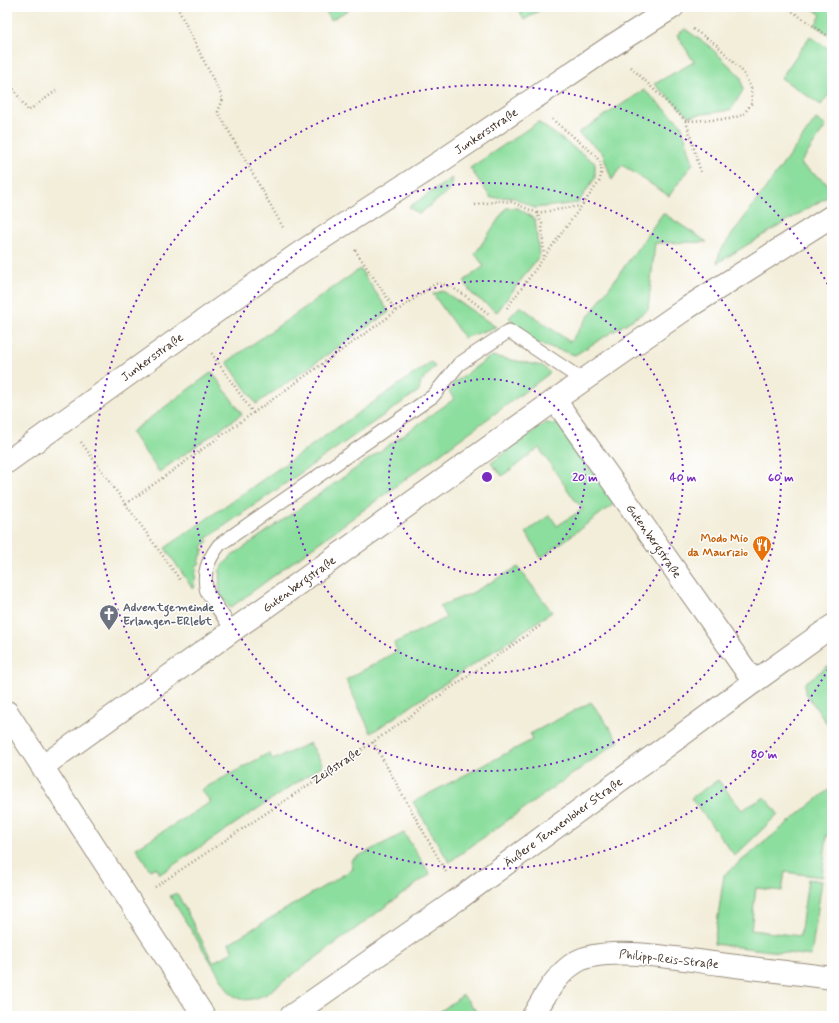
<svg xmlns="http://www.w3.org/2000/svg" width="839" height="1023" font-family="Mynerve,sans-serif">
<rect width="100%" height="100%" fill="#fff"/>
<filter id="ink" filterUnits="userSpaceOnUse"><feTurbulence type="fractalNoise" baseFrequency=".025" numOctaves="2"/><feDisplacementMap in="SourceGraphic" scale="8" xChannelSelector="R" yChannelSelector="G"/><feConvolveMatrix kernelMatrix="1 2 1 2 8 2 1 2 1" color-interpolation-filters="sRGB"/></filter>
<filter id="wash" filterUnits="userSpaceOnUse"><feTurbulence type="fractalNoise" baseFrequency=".012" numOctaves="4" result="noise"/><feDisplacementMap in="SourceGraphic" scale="16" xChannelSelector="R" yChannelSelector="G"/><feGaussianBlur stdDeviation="0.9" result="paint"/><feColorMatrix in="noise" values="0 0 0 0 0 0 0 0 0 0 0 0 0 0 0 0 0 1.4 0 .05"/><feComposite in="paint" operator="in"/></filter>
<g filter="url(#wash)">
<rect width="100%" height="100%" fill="#f3eeda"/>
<path fill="#8cde9e" stroke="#64845e" d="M323,7H353L331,20Z
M517,7H545L524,20Z
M811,7H832V35H830L815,25L821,15Z
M685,29L709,46L741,77L743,90L731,110L689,116L654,84L694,62L677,35Z
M810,36L832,51V90L821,105L781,78Z
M644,90L681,124L693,163L669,196L622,165L612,180L602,152L578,133Z
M816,119L826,126L800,164L832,187V194L717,263L720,251Z
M538,122L595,163V178L578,203L534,208L513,197L491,198L470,168Z
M452,178L450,190L419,214L409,207Z
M506,208H518L535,219L539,256L497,312L472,294L464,281L484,266L475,254Z
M663,213L707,242L655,243L648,310L575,355L534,342L509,318L520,306L570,342Z
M360,269L389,312L256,404L227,362Z
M443,291L496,327L464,338L433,294Z
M491,356L543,366L550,373L230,608L219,594L221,593L219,589L220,588L219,583L220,581L219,576L221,574L219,571L223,567L222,565L230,559L229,558L454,399L449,391L452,388L451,385Z
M431,362L435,367L430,371L431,372L423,378L424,380L420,382L421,385L419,388L420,390L207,538L208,541L202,547L204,550L201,551L203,554L200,556L201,557L198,561L200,563L196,566L197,569L195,573L197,575L195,576L196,579L193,581L195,584L194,585L195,587L193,589L165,548Z
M212,372L242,414L159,472L131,432Z
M545,423L558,424L615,503L541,558L526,532L550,515L557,526L583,509L574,499L539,448L502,476L491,463Z
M518,567L552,612L371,733L346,680L397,651L394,643L446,618L440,606L470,594Z
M832,663V731L805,692V683Z
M591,702L619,741L449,862L413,802L532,740L530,734Z
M310,743L323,765L160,874L156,867L150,870L136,848L211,802L201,790L269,753L273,760Z
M718,780L742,810L765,797L778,814L735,856L691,798Z
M832,787V836L827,835L822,877L785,872L782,891L756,888L751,930L800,936L808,879L822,881L811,956L714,944L724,875Z
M404,833L430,874L265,995C251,1000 243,1003 230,993L170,896L177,893L213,962L233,952L229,943L353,869L351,860Z
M463,995L480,1016H434Z"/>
</g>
<g filter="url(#ink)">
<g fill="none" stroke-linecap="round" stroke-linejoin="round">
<defs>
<path id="service" d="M233,631L207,592C202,573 208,560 219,545L433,396L459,364L509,331L584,381"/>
<path id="minor" d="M555,400L754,682
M7,462L193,328L298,254L443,160L610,47L673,7
M7,712L204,1016
M42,767L555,400L687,308L832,216
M533,1016C545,996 556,974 576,962C605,944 686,960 720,964C757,969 795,973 832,978"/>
<path id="tertiary" d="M291,1016L461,897L754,682L832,626"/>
</defs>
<use href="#service" stroke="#978c7c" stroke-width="15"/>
<use href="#minor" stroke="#978c7c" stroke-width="24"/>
<use href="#tertiary" stroke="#978c7c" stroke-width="24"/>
<path stroke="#978c7c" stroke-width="2.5" stroke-dasharray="1 3" stroke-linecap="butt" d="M177,7L223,99L218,112L284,229
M786,7L832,39
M631,67L686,121L729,119L743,115L752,103L751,88L743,72L716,44L691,28
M7,79L28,111L56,91
M686,121L701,173
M475,205L499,201L512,202L537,213L542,224L544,258
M537,213L580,206
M355,250L396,311
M507,308L599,182C603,171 602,163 594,154L552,119
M253,413L435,284C451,281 477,305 490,315
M81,442L181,581
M126,504L253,413L210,351
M373,742L446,872
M155,887L373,742L540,626"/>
<use href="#service" stroke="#fff" stroke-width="13"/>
<use href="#minor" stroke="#fff" stroke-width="22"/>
<use href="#tertiary" stroke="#fff" stroke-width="22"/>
</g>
</g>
<g fill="none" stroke="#7b2cbf" stroke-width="2" stroke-dasharray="2 4">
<circle cx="487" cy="477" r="98"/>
<circle cx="487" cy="477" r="196"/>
<circle cx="487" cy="477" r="294"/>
<path d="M831 664A392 392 0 1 1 831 290"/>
</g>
<defs>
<symbol id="restaurant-pin" viewBox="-11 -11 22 30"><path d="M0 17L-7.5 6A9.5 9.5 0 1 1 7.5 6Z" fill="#e8710a" stroke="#fff"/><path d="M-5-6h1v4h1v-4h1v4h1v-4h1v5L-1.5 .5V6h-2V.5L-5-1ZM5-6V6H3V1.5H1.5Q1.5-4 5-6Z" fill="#fff"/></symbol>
<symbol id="church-pin" viewBox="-11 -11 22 30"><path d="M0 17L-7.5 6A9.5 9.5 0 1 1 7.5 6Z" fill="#6b7280" stroke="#fff"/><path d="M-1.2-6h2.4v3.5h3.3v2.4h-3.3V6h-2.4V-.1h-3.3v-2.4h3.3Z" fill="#fff"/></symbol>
</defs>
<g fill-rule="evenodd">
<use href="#restaurant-pin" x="751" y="534" width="22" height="30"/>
<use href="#church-pin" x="98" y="603" width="22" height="30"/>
</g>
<g text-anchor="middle" stroke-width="3" stroke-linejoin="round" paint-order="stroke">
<g font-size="12" fill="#3b2a1e" stroke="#fff">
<text transform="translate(486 131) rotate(-34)" y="4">Junkersstraße</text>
<text transform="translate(152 357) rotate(-36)" y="4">Junkersstraße</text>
<text transform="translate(654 541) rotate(55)" y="4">Gutenbergstraße</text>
<text transform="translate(299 584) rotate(-36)" y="4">Gutenbergstraße</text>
<text transform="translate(336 766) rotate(-34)" y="4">Zeißstraße</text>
<text transform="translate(563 822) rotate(-36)" y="4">Äußere Tennenloher Straße</text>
<text transform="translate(669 959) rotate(6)" y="4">Philipp-Reis-Straße</text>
</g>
<g font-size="12" font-weight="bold" fill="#c56008" stroke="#fff" text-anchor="end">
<text x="748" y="542">Modo Mio<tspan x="748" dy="14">da Maurizio</tspan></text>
</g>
<g font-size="12" font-weight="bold" fill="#5b616d" stroke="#fff" text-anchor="start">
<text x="123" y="611">Adventgemeinde<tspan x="123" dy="14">Erlangen-ERlebt</tspan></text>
</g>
</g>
<circle cx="487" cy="477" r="6" fill="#7b2cbf" stroke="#fff" stroke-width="2"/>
<g font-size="12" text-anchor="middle" font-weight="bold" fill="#7b2cbf" stroke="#fff" stroke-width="3" stroke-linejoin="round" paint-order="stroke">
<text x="585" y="481">20 m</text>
<text x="683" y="481">40 m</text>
<text x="781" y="481">60 m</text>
<text x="764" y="758">80 m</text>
</g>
<rect width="839" height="1023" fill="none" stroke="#fff" stroke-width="24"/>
</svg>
